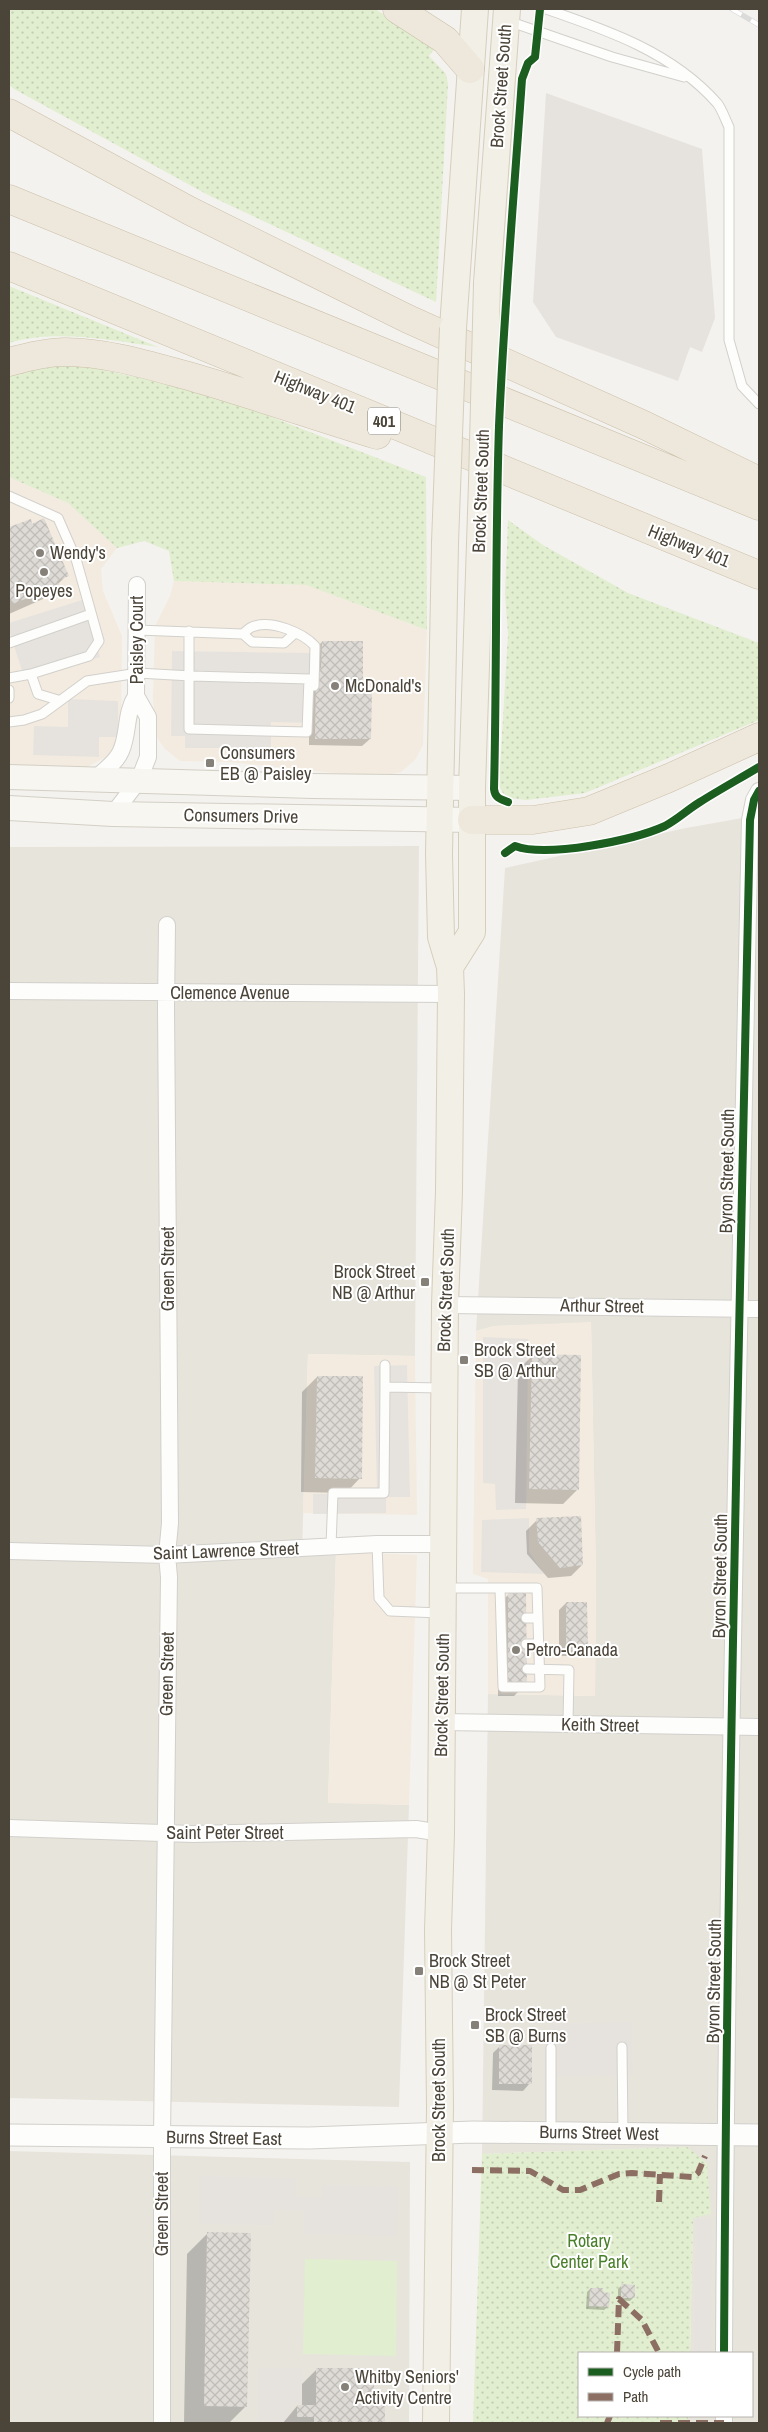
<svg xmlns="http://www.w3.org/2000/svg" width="768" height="2432" font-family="'Archivo Narrow',sans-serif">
<defs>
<pattern id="grass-dots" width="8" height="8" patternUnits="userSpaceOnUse" patternTransform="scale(1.25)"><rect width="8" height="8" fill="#e1eecf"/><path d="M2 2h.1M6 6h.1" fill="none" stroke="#c3cdb2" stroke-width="1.8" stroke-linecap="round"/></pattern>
<pattern id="building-cross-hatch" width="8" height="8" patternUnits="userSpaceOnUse" patternTransform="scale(1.25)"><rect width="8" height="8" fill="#dedbd6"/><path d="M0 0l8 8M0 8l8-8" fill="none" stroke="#c0bdb8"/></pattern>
</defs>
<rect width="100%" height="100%" fill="#f4f2ee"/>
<path fill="#e7e4dc" d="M759,815V2423H688V2416H752V2353H690L693,2218L686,2147L482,2154L488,1694L595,1696L596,1575L591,1323L494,1326L476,1331L505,868L686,828Z
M419,846L415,1356L308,1354L302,1553L336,1552L328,1802L409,1805L399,2107L9,2098V847Z
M9,2151L410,2162L409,2423H9Z"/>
<path fill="#f3ebdf" d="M9,477L68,503L117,548L101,569L103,591L122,636L121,731L116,745L108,756L87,767L9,768Z
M174,581L306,585L427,630L423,745L415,760L401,772L389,775L344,774L229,762L180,761L165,749L155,735L153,697L155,626L170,596Z
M591,1322L596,1575L595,1696L488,1694V1579L473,1574L476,1331L494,1326Z
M308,1354L415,1356L417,1515L303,1513Z
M336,1552L417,1555L409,1805L328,1803Z"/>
<path fill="url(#grass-dots)" d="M9,9H375L435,48L429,56L446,74L448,84L436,302L210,196L14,89L9,85Z
M9,286L158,347C110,340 56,329 9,343Z
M69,363L207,392L426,477L427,630L306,585L174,581L169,551L144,541L117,548L68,503L9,477V369Z
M508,520L543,545L628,593L759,643V720L585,793L526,800L510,798L503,793L499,786L508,634L505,594Z
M687,2147L707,2163L711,2214L693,2218L690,2353H579V2416H688V2423H473L482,2154Z"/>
<path fill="#e1eecf" d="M305,2259L397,2261L396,2356L303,2354Z"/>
<path fill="#e6e3df" d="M546,93L702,149L715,318L702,352L690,347L678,381L556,337L533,302Z
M82,600L100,657L25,680L9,630V623Z
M172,651L313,653L312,723L271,722V748H185V736H171Z
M68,699L118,701V737H99V757L33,755L34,726L68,727Z
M483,1337L528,1339L526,1509L496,1510L495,1484L483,1483Z
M407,1365L410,1497H386V1513L313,1514V1494L377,1493L374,1366Z
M529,1518V1552L544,1574L481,1572L482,1520Z
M632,2022L633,2075L551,2076L550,2024Z
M199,2176L296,2178V2197H322V2185L398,2187L397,2236L304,2234V2210H274V2225L199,2224Z
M696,2219H712L711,2353H694Z
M258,2368H303L302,2403H291V2421H305V2423H267V2421H257Z"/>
<path fill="#0003" d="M32,525L67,575L43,599L9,614V528Z
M322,642L362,680L353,687V693L370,739L362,746L309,745V676L315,671V649Z
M533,1355L577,1490L563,1504L515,1503L518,1370Z
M317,1377L360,1478L346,1493L301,1492L302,1392Z
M537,1520L582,1565L571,1576L548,1578L527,1554L526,1531Z
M509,1594L525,1685L514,1696H498V1605Z
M566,1603L586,1649L579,1656H559V1610Z
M500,2046L530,2083L523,2091L492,2090L493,2053Z
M208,2233L246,2406L229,2423H184L187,2254Z
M622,2285L634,2297L630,2301L618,2300V2289Z
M590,2289L608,2307L604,2310L586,2309L587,2292Z
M316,2370L373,2406H384V2423H283L297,2406H302V2384Z"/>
<path fill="url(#building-cross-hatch)" d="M44,518L69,576L57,581L59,585L13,604L11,600L9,601V527L31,519L32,524Z
M322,641H363V680H354V692H372L371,739H315L316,668H321Z
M532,1354L581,1355L579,1490L529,1489Z
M317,1376H363L362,1479L315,1478Z
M581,1516L583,1565L560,1568L538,1542L536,1518Z
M508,1592H526L527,1686H508Z
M566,1602H587L588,1650H566Z
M499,2045H532V2084H499Z
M207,2232L251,2233L247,2407L204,2406Z
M621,2284L635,2285V2298H621Z
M590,2288H603V2292L610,2293L609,2307L589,2306Z
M316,2368H374V2405H385V2423H314V2417H297V2405H316Z"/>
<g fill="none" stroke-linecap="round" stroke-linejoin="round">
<defs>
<path id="service" d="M546,9C607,30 672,52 717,103C722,109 725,119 729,127V340L742,386L759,404
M508,21L612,57L684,77
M9,496L58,518L76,559L99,641L89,656L31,674L9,678
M137,630L243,634L252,642L284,643L294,634
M243,634C245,632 249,628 252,627C271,619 303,633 315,646L314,686
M9,643L91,614
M31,674L38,694L58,700
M9,690V698
M9,722L24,720L42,714L87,681L138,673L191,676L309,679L307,732L189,729V631
M385,1365V1387
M377,1544L379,1598L390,1611L440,1613
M331,1546L333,1493H384L385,1387L442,1388
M446,1588C476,1588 507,1588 537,1588L540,1687H503L500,1588
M526,1618H538
M526,1644H539
M527,1669L569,1670L568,1724
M622,2047L623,2133
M551,2132V2048"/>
<path id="minor" d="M94,780C103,771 116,763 121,751C129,733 125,713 136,696
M113,814L139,780L148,757V717L136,696L137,585
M9,991L451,994
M445,1305L759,1309
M9,1551L167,1555L377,1544H443
M441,1722L759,1727
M9,1828L193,1834L416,1829L441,1833
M724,2353C727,1842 739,1331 750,820L754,800L759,791
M162,2423V2137L169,1577L167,1555L170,1523L166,1007L167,925
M724,2423V2416"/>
<path id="tertiary" d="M9,2135L309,2138L473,2132L759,2135"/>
<path id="secondary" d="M9,777L312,786L472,788
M9,808L113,814L472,820"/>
<path id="primary" d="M487,283L507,9
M453,328L475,9
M450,967L472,932V788L482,482
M436,2423L440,2107L438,1930L441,1833L445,1305L449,1191L451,994L450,967L441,937L439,854L445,543"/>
<path id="motorway" d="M397,9L445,40L470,69
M9,113L190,211L408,319L644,425L759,481
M9,199L759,506
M9,266L759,575
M9,362C27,357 46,352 65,352C107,352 151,366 192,377C254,395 315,416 377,435
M472,820H533L589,811L669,778L759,737"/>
</defs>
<use href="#service" stroke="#d2d0cb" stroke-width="11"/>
<use href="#minor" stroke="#d2d0cb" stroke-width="18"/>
<use href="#tertiary" stroke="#d2d0cb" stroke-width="23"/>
<use href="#secondary" stroke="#d3cfc5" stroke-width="26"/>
<use href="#primary" stroke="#d6cebb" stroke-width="28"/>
<use href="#motorway" stroke="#ccbfa9" stroke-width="29"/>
<use href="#service" stroke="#fdfdfc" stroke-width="9"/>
<use href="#minor" stroke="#fdfdfc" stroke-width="16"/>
<use href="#tertiary" stroke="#fdfdfc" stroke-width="21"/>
<use href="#secondary" stroke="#f7f6f1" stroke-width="24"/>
<use href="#primary" stroke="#f2efe6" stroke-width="26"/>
<use href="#motorway" stroke="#ede8db" stroke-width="28"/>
<defs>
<path id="rail" d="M732,9L759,25"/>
</defs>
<use href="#rail" stroke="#dbdbda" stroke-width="5.5"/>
<use href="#rail" stroke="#fff" stroke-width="4" stroke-dasharray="11" stroke-linecap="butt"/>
<defs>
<path id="primary-bridge" d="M482,482L487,283
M445,543L453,328"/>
</defs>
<use href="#primary-bridge" stroke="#d6cebb" stroke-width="28" stroke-linecap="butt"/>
<use href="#primary-bridge" stroke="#f2efe6" stroke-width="26"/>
<path stroke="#8d6e63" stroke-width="6" stroke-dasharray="12 6" stroke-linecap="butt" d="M472,2170L530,2171L563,2190H580L619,2174L632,2173L693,2177L698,2173L705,2156
M659,2202L660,2174
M617,2353L619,2299L642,2320L659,2353
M607,2423L610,2416
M660,2423H724"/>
<defs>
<path id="cycleway" d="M508,802C500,799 495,798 494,789C497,668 495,547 499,426C504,310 514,195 522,79L528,63L535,57L540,9
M505,853L515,846C547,858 634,840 665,826C678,819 687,810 700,802C719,790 739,779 759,767
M724,2353C727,1842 739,1331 750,820L754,800L759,791"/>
</defs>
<use href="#cycleway" stroke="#fff" stroke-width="11"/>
<use href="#cycleway" stroke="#1b5e20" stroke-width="8"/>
</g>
<g fill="#868178" stroke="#fff" stroke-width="2">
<circle cx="40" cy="553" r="5"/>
<circle cx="44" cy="572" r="5"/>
<circle cx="335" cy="686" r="5"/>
<rect x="205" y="758" width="10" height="10" rx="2.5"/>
<rect x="420" y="1277" width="10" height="10" rx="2.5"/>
<rect x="459" y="1355" width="10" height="10" rx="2.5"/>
<circle cx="516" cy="1650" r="5"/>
<rect x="414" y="1966" width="10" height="10" rx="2.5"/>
<rect x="470" y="2020" width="10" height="10" rx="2.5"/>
<circle cx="345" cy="2387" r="5"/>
</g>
<g text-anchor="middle" stroke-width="4" stroke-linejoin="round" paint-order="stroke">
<rect fill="#fff" stroke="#817c74" stroke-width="1" x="368" y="407.5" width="32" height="27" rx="4"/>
<g font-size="16" font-weight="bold" fill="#4b4439">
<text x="384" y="427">401</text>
</g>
<g font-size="18" fill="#4b4439" stroke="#fff">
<text transform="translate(501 86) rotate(-86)" y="6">Brock Street South</text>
<text transform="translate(315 392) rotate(22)" y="6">Highway 401</text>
<text transform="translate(481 491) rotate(-88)" y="6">Brock Street South</text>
<text transform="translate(689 546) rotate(22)" y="6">Highway 401</text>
<text transform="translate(137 640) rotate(-90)" y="6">Paisley Court</text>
<text transform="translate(241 816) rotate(1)" y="6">Consumers Drive</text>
<text x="230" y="999">Clemence Avenue</text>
<text transform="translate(727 1171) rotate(-89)" y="6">Byron Street South</text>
<text transform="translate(168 1269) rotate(-90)" y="6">Green Street</text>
<text transform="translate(446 1290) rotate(-88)" y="6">Brock Street South</text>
<text transform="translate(602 1306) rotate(1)" y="6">Arthur Street</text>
<text transform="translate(226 1551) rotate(-2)" y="6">Saint Lawrence Street</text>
<text transform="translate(720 1576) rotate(-89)" y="6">Byron Street South</text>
<text transform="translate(167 1674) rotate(-89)" y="6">Green Street</text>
<text transform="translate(442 1695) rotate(-89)" y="6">Brock Street South</text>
<text transform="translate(600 1725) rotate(1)" y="6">Keith Street</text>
<text x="225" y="1839">Saint Peter Street</text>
<text transform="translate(714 1981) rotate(-89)" y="6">Byron Street South</text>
<text transform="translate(439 2100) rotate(-90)" y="6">Brock Street South</text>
<text transform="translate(599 2133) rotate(1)" y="6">Burns Street West</text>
<text transform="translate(224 2138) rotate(1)" y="6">Burns Street East</text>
<text transform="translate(162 2214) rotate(-90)" y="6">Green Street</text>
</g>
<g font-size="18" fill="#4b4439" stroke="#fff" text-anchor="start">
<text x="50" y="559">Wendy's</text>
<text x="44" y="597" text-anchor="middle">Popeyes</text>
<text x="345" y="692">McDonald's</text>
<text x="220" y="759">Consumers<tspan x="220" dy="21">EB @ Paisley</tspan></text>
<text x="415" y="1278" text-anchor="end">Brock Street<tspan x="415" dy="21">NB @ Arthur</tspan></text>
<text x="474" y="1356">Brock Street<tspan x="474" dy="21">SB @ Arthur</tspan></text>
<text x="526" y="1656">Petro-Canada</text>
<text x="429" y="1967">Brock Street<tspan x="429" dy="21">NB @ St Peter</tspan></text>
<text x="485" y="2021">Brock Street<tspan x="485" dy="21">SB @ Burns</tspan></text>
<text x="355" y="2383">Whitby Seniors'<tspan x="355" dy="21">Activity Centre</tspan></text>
</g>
<g font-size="18" fill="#4a7f2a" stroke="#fff">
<text x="589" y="2247">Rotary<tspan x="589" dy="21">Center Park</tspan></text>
</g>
</g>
<rect width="768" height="2432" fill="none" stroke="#4b4439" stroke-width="20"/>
<rect x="578" y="2352" width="175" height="65" fill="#ffffff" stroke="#b7b4b0"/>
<rect x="588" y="2368" width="25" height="8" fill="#1b5e20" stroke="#b7b4b0"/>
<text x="623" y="2377" font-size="15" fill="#4b4439">Cycle path</text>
<rect x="588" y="2393" width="25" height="8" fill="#8d6e63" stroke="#b7b4b0"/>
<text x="623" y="2402" font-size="15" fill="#4b4439">Path</text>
</svg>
